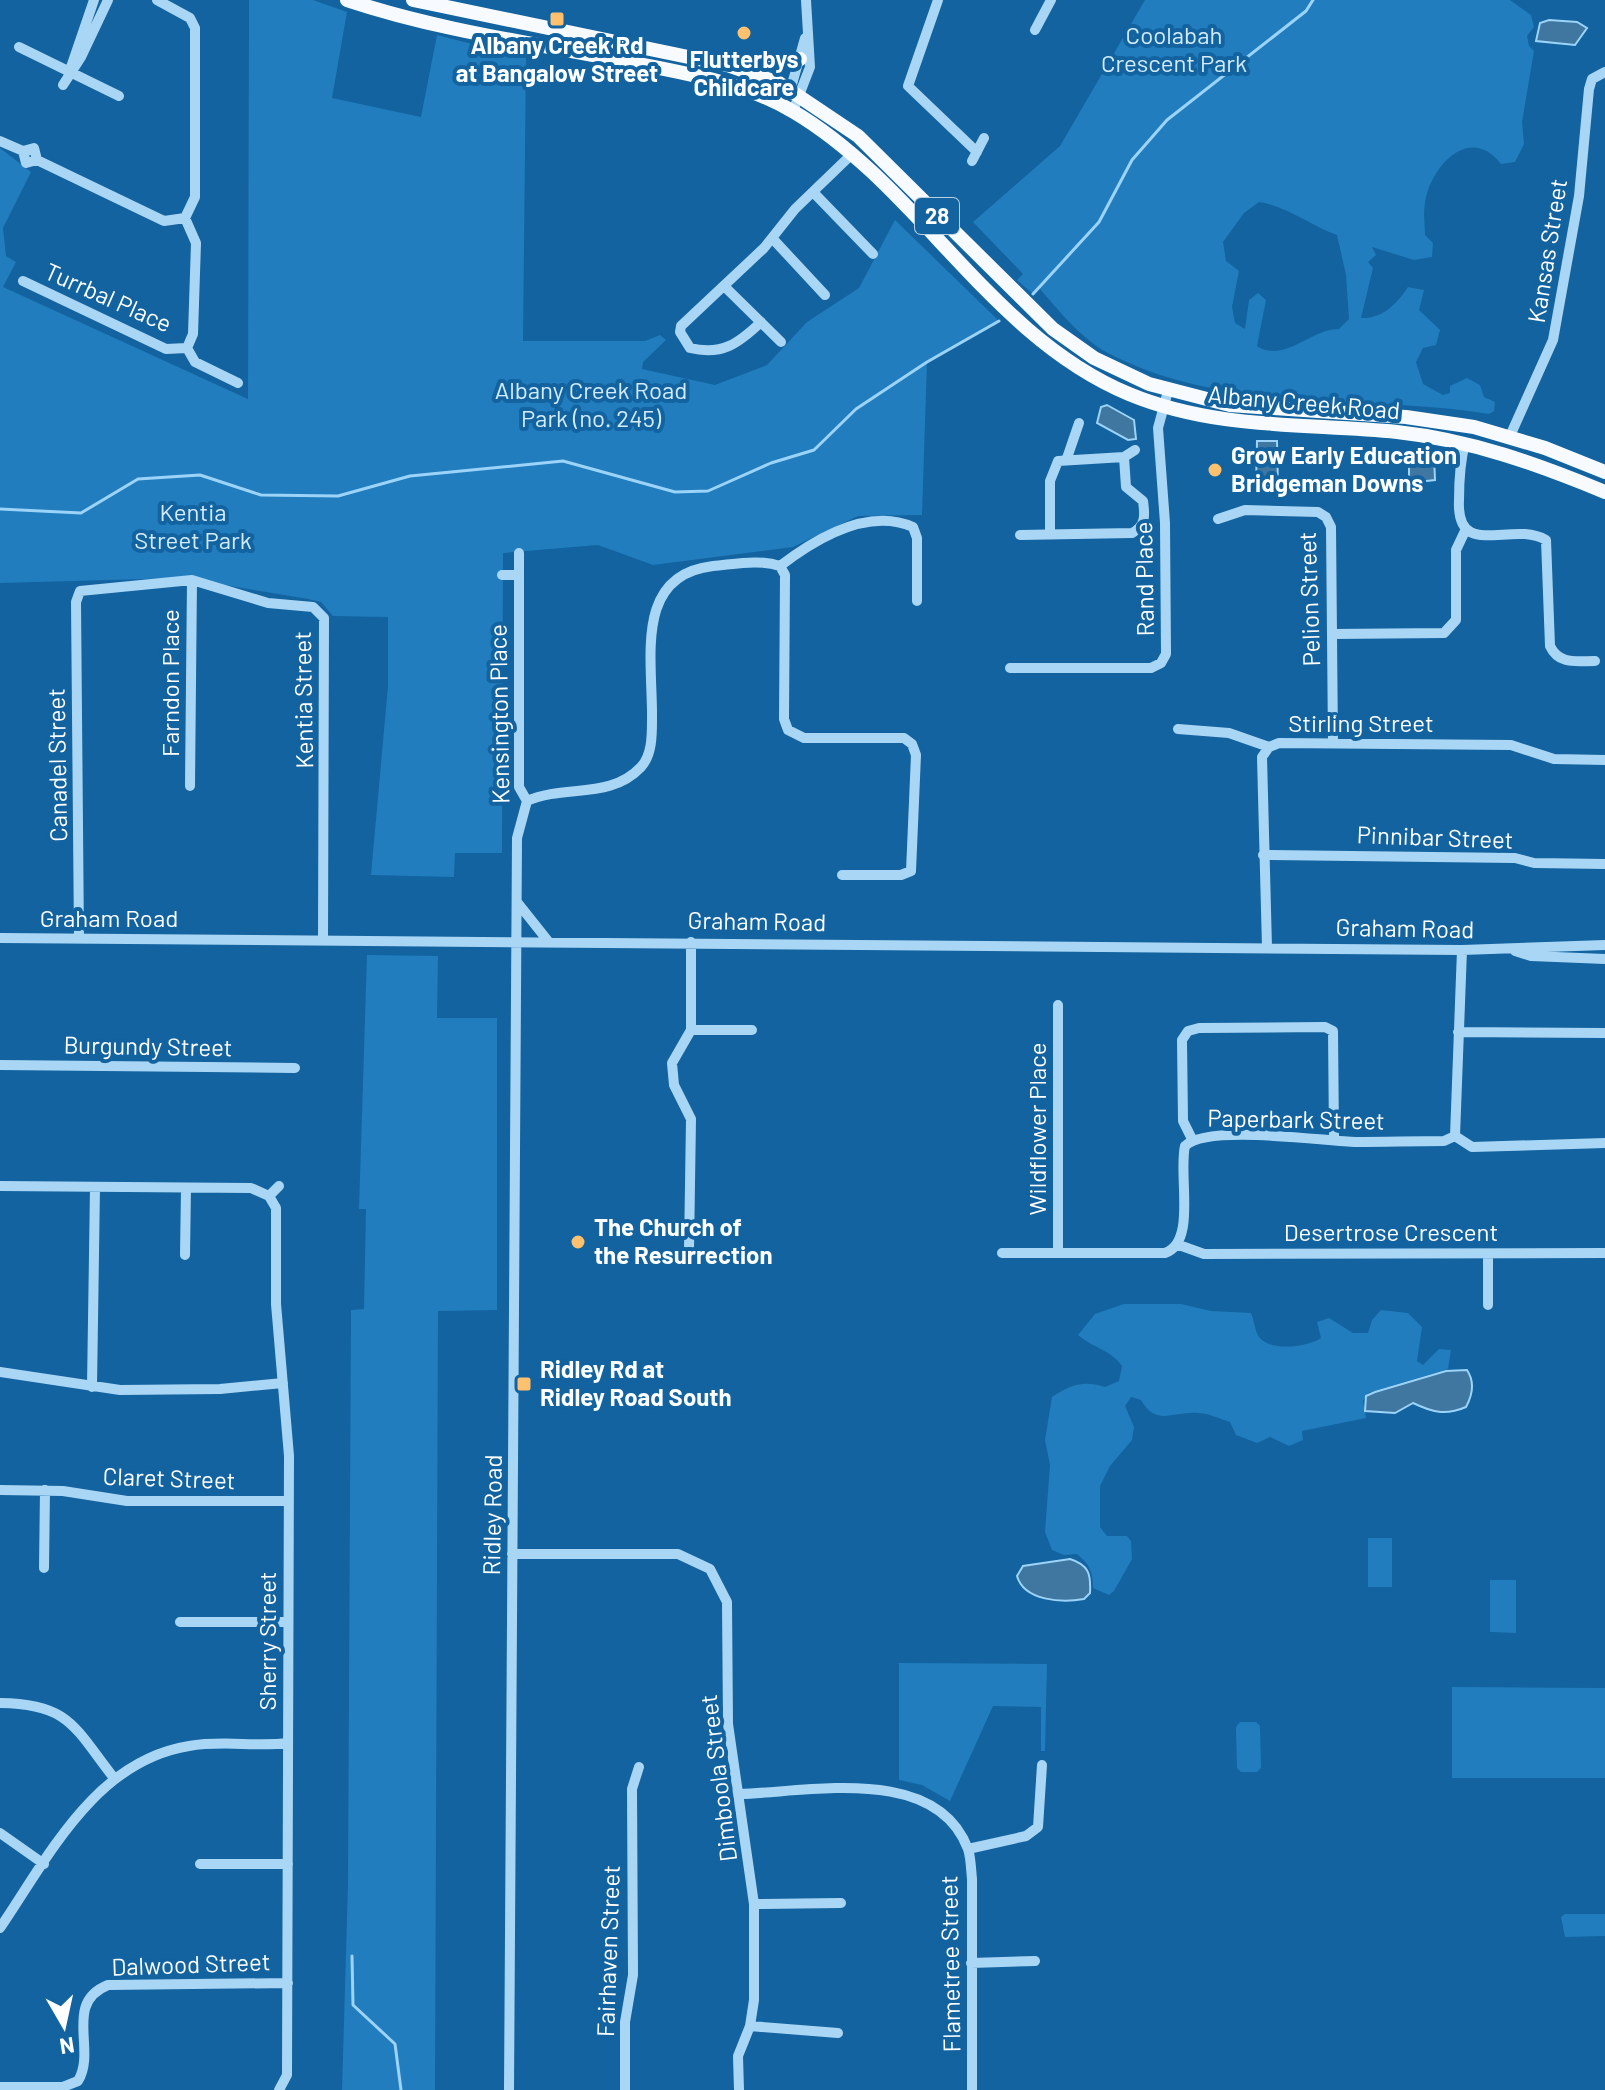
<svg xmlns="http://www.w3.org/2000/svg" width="1605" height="2090" font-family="Barlow,sans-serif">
<rect width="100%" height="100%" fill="#12639f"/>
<path fill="#217dbd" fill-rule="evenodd" d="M249,0H313L347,12L332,98L421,117L437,35L526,58L523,341H645L660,335L666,340L643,362L642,369L715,385L767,365L807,322L859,288L895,220L999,321L927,362L922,515L858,516L793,547L653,565L598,545L503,553L502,853H455L454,877L371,875L388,686V617L333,616L321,602L308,599L182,578L0,583V148L31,172L3,228L6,256L16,262L3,287L248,399Z
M1145,0H1510L1531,15L1534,27L1527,36L1529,46L1534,51L1522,122L1524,144L1515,162L1501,164C1470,123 1430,167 1425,203C1423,213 1425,225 1425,235L1433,243L1432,257L1414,260L1372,247L1376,255L1368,262L1373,268L1361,318C1382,319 1397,304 1408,287L1424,290L1419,310L1440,330L1436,345L1423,348L1416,362L1423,384L1443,395L1450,393V386L1467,378L1480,385L1484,397L1495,402L1494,411L1489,414C1363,394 1222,414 1106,352C1081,338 1059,311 1040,289L1033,294L1017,280L1023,274L973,222L1060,146ZM1259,202C1289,207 1309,225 1337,235L1346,275L1349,319L1339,329C1312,328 1284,364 1257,346L1266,300L1258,293L1249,300L1245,329L1235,323L1232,307L1239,271L1226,261L1223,242L1244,213Z
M367,955L438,956L437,1018H497V1310L438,1311L435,2090H342L348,1884L351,1310L364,1309L366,1209H359Z
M1124,1304H1181L1211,1311L1251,1313C1254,1320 1255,1331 1259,1337C1270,1352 1308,1347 1321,1338L1317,1322L1329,1318L1353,1333H1368L1372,1320L1381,1310L1408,1313L1422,1327L1417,1361L1423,1365L1439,1349L1451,1350L1448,1369L1368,1393L1363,1401L1366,1418L1302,1431L1303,1440L1289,1446L1270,1437L1257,1443L1236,1435L1230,1422C1220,1419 1208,1413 1198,1413C1174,1411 1156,1427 1141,1400L1131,1397L1125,1406L1134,1427L1132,1440L1110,1466L1100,1486V1527L1107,1536H1127L1131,1541L1132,1559L1114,1591L1109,1595L1093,1588C1093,1572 1090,1565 1077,1554L1064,1555L1052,1550L1045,1532L1050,1465L1045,1440L1052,1397C1070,1385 1083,1380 1105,1387L1119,1381L1122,1366C1111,1350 1093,1348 1078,1335L1095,1314Z
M1368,1538H1392V1587H1368Z
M1490,1580H1516V1633L1490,1632Z
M899,1663L1047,1664L1045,1751H1041V1707L993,1706L950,1801L922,1785L899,1780Z
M1452,1687L1605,1688V1778H1452Z
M1240,1722H1256L1260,1726L1261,1768L1257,1772H1241L1237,1768L1236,1727Z
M1565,1914H1605V1936L1565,1937L1561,1917Z"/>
<path fill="#3f77a1" stroke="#9cd3f8" stroke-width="2" d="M1549,20L1577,22L1587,28L1575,45L1536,41L1540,23Z
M1107,405L1134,420L1136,439L1128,440L1097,423L1101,407Z
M1257,441H1277L1278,486H1256Z
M1413,449L1434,454L1435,480L1409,483V450Z
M1467,1370C1475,1382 1472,1396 1466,1407C1445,1416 1432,1412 1413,1403L1395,1413L1365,1411L1366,1396L1375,1392L1446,1371Z
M1070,1559C1089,1565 1091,1574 1090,1593L1084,1599C1062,1603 1024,1601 1017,1576L1023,1566Z"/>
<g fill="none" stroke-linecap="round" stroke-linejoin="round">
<path stroke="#9cd3f8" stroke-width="3" d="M1033,294L1099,222L1132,160L1167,120L1306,11L1313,0
M0,509L81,513L138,479L200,475L261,495L338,496L410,476L563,461L675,492L708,491L771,463L814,450L856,409L927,362L999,321
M352,1956L353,2005L395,2044L401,2090"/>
<path stroke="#aad6f5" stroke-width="10" d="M938,0L908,86L977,152
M1035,30L1051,0
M19,47L119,96
M70,70L94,0
M63,85L81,57L108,0
M789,95L805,38
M793,111L810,67L806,0
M0,141L23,151L34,148L37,160L26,163L23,151
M37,160L164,221L185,218L195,197V28L190,18L157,0
M972,161L984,138
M813,192L873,254
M772,238L825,295
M23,281L166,349L187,348L193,334L196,243L185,218
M724,286L781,342
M761,322C739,343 722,356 690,348L680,332L681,326L764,248L795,209L851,155
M187,348L195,362L238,383
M1510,436L1553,340L1579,196L1589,89L1592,79L1605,72
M1465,443C1460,462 1459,481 1459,500C1456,561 1512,520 1546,540L1550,646C1559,665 1576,661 1595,661
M1124,457L1135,450
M1067,458L1079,423
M1218,519L1245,510L1318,512L1326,517L1331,527L1333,743
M1020,535L1132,533C1146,526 1145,515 1143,501L1126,487L1124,457L1058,461L1050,481V534
M780,566C815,539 868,507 913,527L917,538V601
M502,575H519
M1333,634L1444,633L1456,620V550L1465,531
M1010,668H1151L1161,663L1166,654L1165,523L1158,428L1168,391
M1178,729L1229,733L1269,747
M190,786L192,580
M527,801C565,784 610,800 641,767C652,755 652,736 652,720C653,660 633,575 713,566C736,564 759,559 780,566L785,575L784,719L788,730L804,738H904L912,744L916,755L911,871L901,875H842
M1263,855L1515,858L1534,863L1605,864
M517,902L548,941
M0,938L1462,950L1605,945
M79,939L76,602L80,591L192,580L268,603L313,607L324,618L323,940
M1267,947L1262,757L1269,747L1279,743L1511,745L1554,759L1605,760
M1515,951L1531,956L1605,959
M1058,1005V1253
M691,1030H752
M1458,1032L1605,1033
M0,1065L295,1068
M1455,1136L1472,1147L1605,1143
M1192,1139L1183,1121L1182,1040L1188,1031L1199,1028L1325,1027L1333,1031L1334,1138
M0,1186L251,1188L269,1196L276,1208V1304L289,1456L287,2075L279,2090
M269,1196L279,1186
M1179,1245L1204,1254L1605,1253
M689,1249L691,1119L674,1085L672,1063L691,1030V942
M1002,1253H1165C1197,1242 1178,1175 1185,1146C1207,1124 1322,1141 1356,1142C1385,1142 1414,1141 1444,1141L1455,1136L1462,950
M185,1255L186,1188
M1488,1305V1254
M0,1372L120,1390L220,1389L283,1383
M92,1387L95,1187
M0,1490L63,1491L127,1501H289
M512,1554H678L710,1569L727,1602L728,1724L754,1904V2000L750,2026L738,2056L739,2090
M44,1568L45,1490
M180,1622H287
M0,1703C70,1704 74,1727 114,1778
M740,1794C810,1792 936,1764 968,1849C971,1858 971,1870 972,1879V2090
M0,1833L44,1864
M968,1849L1026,1836L1038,1827L1042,1765
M200,1864H288
M754,1904L841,1903
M0,1928C49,1856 95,1761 189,1746C222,1740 255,1747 288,1743
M971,1963L1035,1961
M750,2026L838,2033
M0,2087H63L78,2081C97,2050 63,2003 108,1985L288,1983
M509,2090L517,838L527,801L519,787V553
M625,2090V2022L633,1975L632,1789L639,1767"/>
<path stroke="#f7fbff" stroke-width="14" d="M347,0C440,31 539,44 634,63C688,74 746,83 794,112C920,187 990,336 1129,394C1216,430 1306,423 1397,432C1471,440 1537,464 1605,492
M413,0L727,65L779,83L858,136L1053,329L1094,358L1149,384L1230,405L1406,417L1474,427L1545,448L1605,472
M752,73L766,65L800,59"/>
</g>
<g fill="#ffc16d" stroke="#12639f" stroke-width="3">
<rect x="549" y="11" width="16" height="16" rx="4"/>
<circle cx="744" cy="33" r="8"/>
<circle cx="1215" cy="470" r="8"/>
<circle cx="578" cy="1242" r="8"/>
<rect x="516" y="1376" width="16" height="16" rx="4"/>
</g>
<g text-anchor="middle" stroke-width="8" stroke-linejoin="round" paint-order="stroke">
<rect fill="#12639f" stroke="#b8d0e2" stroke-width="2" x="915" y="198" width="44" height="36" rx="6"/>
<g font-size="22" font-weight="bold" fill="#fff">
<text x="937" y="224">28</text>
</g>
<g font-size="24" fill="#d3ecfe" stroke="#12639f">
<text x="1174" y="44">Coolabah<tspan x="1174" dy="28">Crescent Park</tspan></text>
<text x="591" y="399">Albany Creek Road<tspan x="591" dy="28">Park (no. 245)</tspan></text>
<text x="193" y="521">Kentia<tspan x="193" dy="28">Street Park</tspan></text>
</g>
<g font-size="24" font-weight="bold" fill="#fff" stroke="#12639f" text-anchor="start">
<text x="557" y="54" text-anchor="middle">Albany Creek Rd<tspan x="557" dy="28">at Bangalow Street</tspan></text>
<text x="744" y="68" text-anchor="middle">Flutterbys<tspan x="744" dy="28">Childcare</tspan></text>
<text x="1231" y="464">Grow Early Education<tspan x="1231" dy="28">Bridgeman Downs</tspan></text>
<text x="594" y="1236">The Church of<tspan x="594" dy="28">the Resurrection</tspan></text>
<text x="540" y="1378">Ridley Rd at<tspan x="540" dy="28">Ridley Road South</tspan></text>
</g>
<g font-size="24" fill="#fff" stroke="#12639f">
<text transform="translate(1548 251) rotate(-81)" y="8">Kansas Street</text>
<text transform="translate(108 298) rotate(24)" y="8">Turrbal Place</text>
<text transform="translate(1304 403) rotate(5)" y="8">Albany Creek Road</text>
<text transform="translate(1145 579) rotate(-91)" y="8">Rand Place</text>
<text transform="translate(1310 599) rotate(-92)" y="8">Pelion Street</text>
<text transform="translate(171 683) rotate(-90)" y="8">Farndon Place</text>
<text transform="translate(304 700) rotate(-91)" y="8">Kentia Street</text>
<text transform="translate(500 714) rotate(-91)" y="8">Kensington Place</text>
<text x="1361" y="732">Stirling Street</text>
<text transform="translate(58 765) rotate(-91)" y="8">Canadel Street</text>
<text transform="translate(1435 838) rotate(2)" y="8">Pinnibar Street</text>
<text x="109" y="927">Graham Road</text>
<text transform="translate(757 922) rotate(1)" y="8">Graham Road</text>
<text transform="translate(1405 929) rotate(1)" y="8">Graham Road</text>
<text transform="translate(148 1047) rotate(1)" y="8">Burgundy Street</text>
<text transform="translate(1296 1120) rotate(1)" y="8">Paperbark Street</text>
<text transform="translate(1038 1129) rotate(-90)" y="8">Wildflower Place</text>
<text x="1391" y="1241">Desertrose Crescent</text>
<text transform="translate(169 1479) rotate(2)" y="8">Claret Street</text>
<text transform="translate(493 1515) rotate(-89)" y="8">Ridley Road</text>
<text transform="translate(268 1641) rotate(-90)" y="8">Sherry Street</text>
<text transform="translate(719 1778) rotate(-97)" y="8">Dimboola Street</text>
<text transform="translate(609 1951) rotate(-88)" y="8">Fairhaven Street</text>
<text transform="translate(951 1964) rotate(-91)" y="8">Flametree Street</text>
<text transform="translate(191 1965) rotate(-2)" y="8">Dalwood Street</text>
</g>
</g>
<g transform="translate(64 2026) rotate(171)" stroke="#12639f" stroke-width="6" paint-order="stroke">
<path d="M0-6L14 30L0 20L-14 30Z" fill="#ffffff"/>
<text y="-12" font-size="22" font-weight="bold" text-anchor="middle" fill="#ffffff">N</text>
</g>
</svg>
